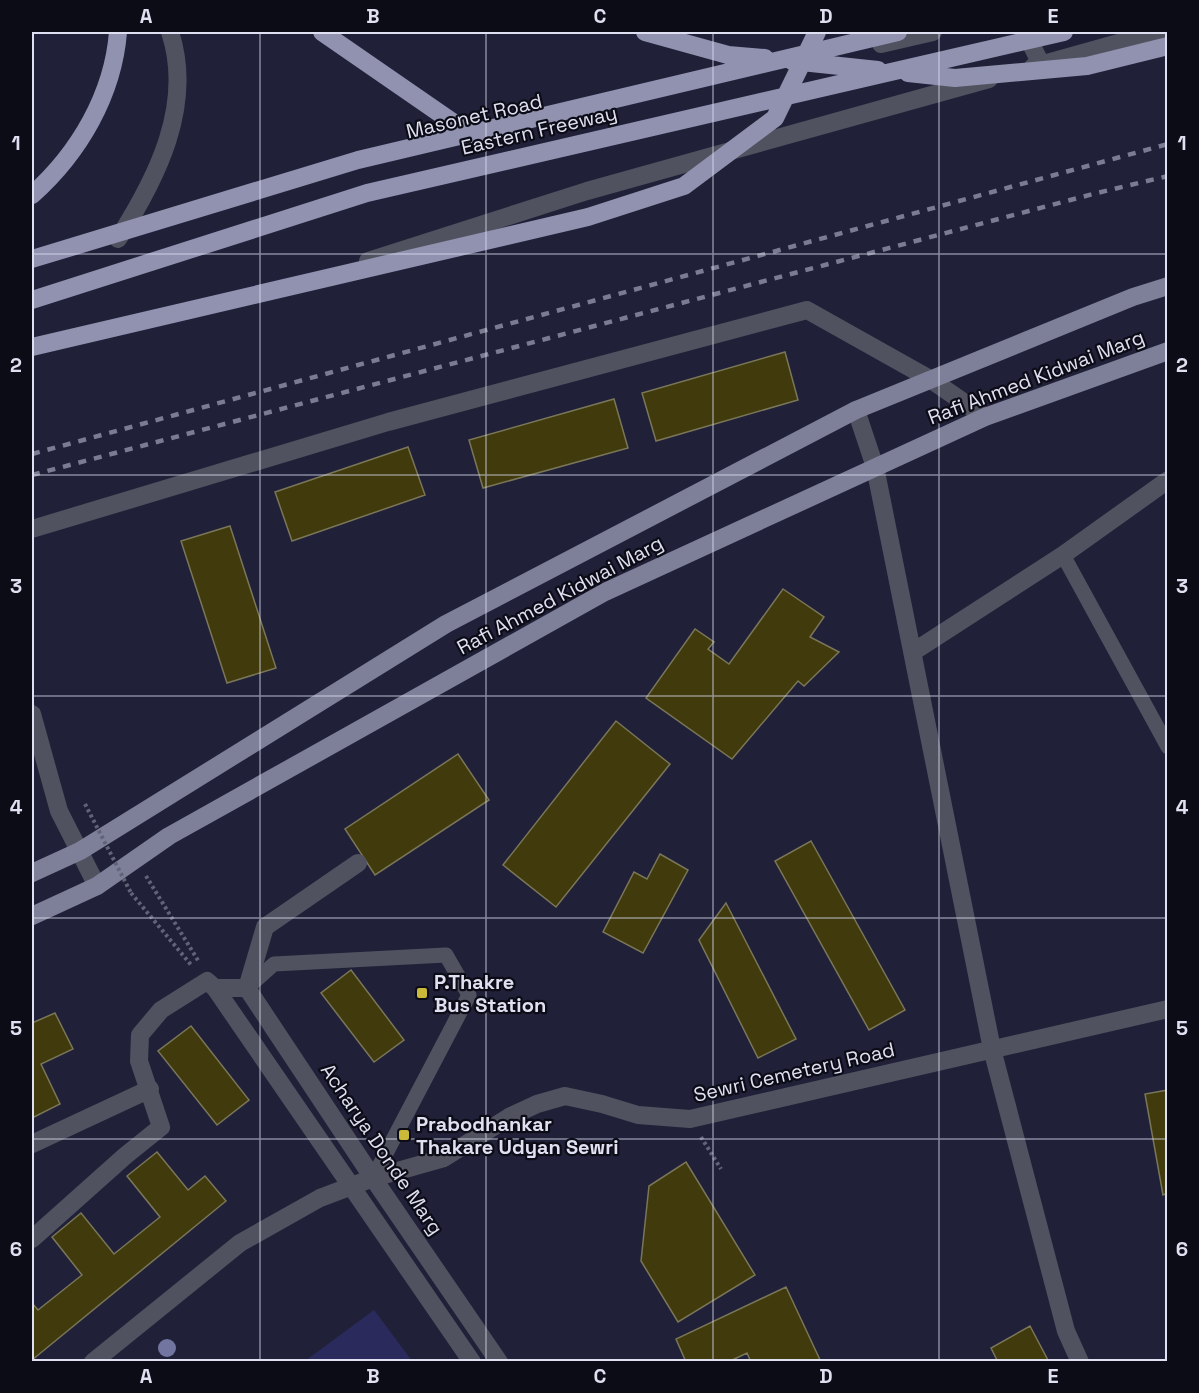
<svg xmlns="http://www.w3.org/2000/svg" width="1199" height="1393" font-family="'Space Grotesk',sans-serif">
<rect width="100%" height="100%" fill="#202139"/>
<path fill="#2b2a5c" d="M374,1310L412,1361H305Z"/>
<path fill="#403a0d" stroke="#7a7658" stroke-width="1.5" d="M785,352L798,400L656,441L642,393Z
M614,399L628,448L483,488L469,440Z
M408,447L425,495L292,541L275,492Z
M230,526L276,668L227,683L181,541Z
M783,589L824,617L810,637L839,652L804,686L798,681L732,759L646,698L695,629L714,642L708,649L729,664Z
M616,721L670,764L556,907L503,865Z
M458,754L489,800L375,875L345,829Z
M811,841L905,1010L869,1030L775,861Z
M660,854L688,870L643,953L603,932L634,872L647,879Z
M726,903L796,1039L758,1058L699,940Z
M351,970L404,1040L374,1062L321,993Z
M55,1013L73,1049L41,1064L60,1104L32,1118V1023Z
M191,1026L249,1100L217,1125L158,1051Z
M1168,1090V1193L1163,1195L1145,1094Z
M157,1152L188,1190L205,1176L226,1201L32,1360V1303L38,1310L82,1275L52,1237L81,1213L114,1254L160,1217L127,1176Z
M686,1162L755,1275L678,1322L641,1261L649,1186Z
M786,1287L821,1362H751L747,1353L728,1362H686L676,1339Z
M1030,1326L1049,1362H998L991,1348Z"/>
<g fill="none" stroke-linecap="round" stroke-linejoin="round">
<path stroke="#626378" stroke-width="4" stroke-dasharray="3 3" stroke-linecap="butt" d="M146,876L199,962
M131,893L192,966
M701,1137L721,1169"/>
<path stroke="#51525f" stroke-width="15" d="M1063,555L1168,747
M247,988L274,964L446,955L469,995L373,1178"/>
<path stroke="#51525f" stroke-width="18" d="M32,714L59,811L97,886"/>
<path stroke="#51525f" stroke-width="18" d="M118,239C157,178 194,105 170,32
M856,410L875,467L992,1049L1066,1331L1080,1362
M32,529L388,422L807,310L930,379L985,417
M913,652L1063,555L1168,480
M32,1144L150,1089
M32,1239L125,1156L161,1127L139,1061L140,1035L161,1010L207,981L215,988H247L265,927L358,863
M93,1362L240,1243L320,1198L373,1178L444,1158L509,1117L537,1104L565,1096L602,1104L638,1115L690,1119L1168,1009"/>
<path stroke="#51525f" stroke-width="18" d="M1025,32L1041,64
M881,44L933,32
M1033,67L1158,32
M368,261L587,191L989,79
M215,988L472,1362
M247,988L373,1178L499,1362"/>
<path stroke="#7e8099" stroke-width="18" d="M32,873L80,851L446,624L856,410L1133,297L1168,286
M32,916L97,886L169,836L605,592L985,417L1168,351"/>
<path stroke="#9092b0" stroke-width="18" d="M322,32L477,139
M32,195C79,153 113,95 118,32"/>
<path stroke="#7b7c91" stroke-width="4.5" stroke-dasharray="8 8" stroke-linecap="butt" d="M32,454L1168,144
M32,475L1093,194L1168,176"/>
<path stroke="#626378" stroke-width="4" stroke-dasharray="3 3" stroke-linecap="butt" d="M85,804L131,893"/>
<path stroke="#9092b0" stroke-width="18" d="M645,32L728,55L765,58
M792,61L878,70
M908,73L955,78L1087,66L1168,46
M32,259L358,160L898,32
M32,300L367,193L1064,32
M32,347L588,217L684,186L775,118L817,32"/>
</g>
<circle fill="#72759f" cx="167" cy="1348" r="9"/>
<path fill="none" stroke="#dfe0f1" stroke-width="1.5" stroke-opacity="0.55" d="M260,32V1362M486,32V1362M713,32V1362M939,32V1362M32,254H1168M32,475H1168M32,696H1168M32,918H1168M32,1139H1168"/>
<g fill="#cbba39" stroke="#0b0c16" stroke-width="2">
<rect x="416" y="987" width="12" height="12" rx="3"/>
<rect x="398" y="1129" width="12" height="12" rx="3"/>
</g>
<g text-anchor="middle" stroke-width="4.5" stroke-linejoin="round" paint-order="stroke">
<g font-size="20" fill="#dfe0f1" stroke="#0b0c16">
<text transform="translate(474 116) rotate(-13)" y="7">Masonet Road</text>
<text transform="translate(539 130) rotate(-13)" y="7">Eastern Freeway</text>
<text transform="translate(1036 377) rotate(-21)" y="7">Rafi Ahmed Kidwai Marg</text>
<text transform="translate(560 595) rotate(-28)" y="7">Rafi Ahmed Kidwai Marg</text>
<text transform="translate(794 1072) rotate(-13)" y="7">Sewri Cemetery Road</text>
<text transform="translate(382 1149) rotate(56)" y="7">Acharya Donde Marg</text>
</g>
<g font-size="20" font-weight="bold" fill="#dfe0f1" stroke="#0b0c16" text-anchor="start">
<text x="434" y="989">P.Thakre<tspan x="434" dy="23">Bus Station</tspan></text>
<text x="416" y="1131">Prabodhankar<tspan x="416" dy="23">Thakare Udyan Sewri</tspan></text>
</g>
</g>
<rect width="1199" height="1393" fill="none" stroke="#0b0c16" stroke-width="66"/>
<rect x="33" y="33" width="1133" height="1327" fill="none" stroke="#dfe0f1" stroke-width="2"/>
<g font-size="20" text-anchor="middle" font-weight="bold" fill="#dfe0f1">
<text x="146" y="23">A</text>
<text x="373" y="23">B</text>
<text x="600" y="23">C</text>
<text x="826" y="23">D</text>
<text x="1053" y="23">E</text>
<text x="16" y="150">1</text>
<text x="1182" y="150">1</text>
<text x="16" y="372">2</text>
<text x="1182" y="372">2</text>
<text x="16" y="593">3</text>
<text x="1182" y="593">3</text>
<text x="16" y="814">4</text>
<text x="1182" y="814">4</text>
<text x="16" y="1035">5</text>
<text x="1182" y="1035">5</text>
<text x="16" y="1256">6</text>
<text x="1182" y="1256">6</text>
<text x="146" y="1383">A</text>
<text x="373" y="1383">B</text>
<text x="600" y="1383">C</text>
<text x="826" y="1383">D</text>
<text x="1053" y="1383">E</text>
</g>
</svg>
